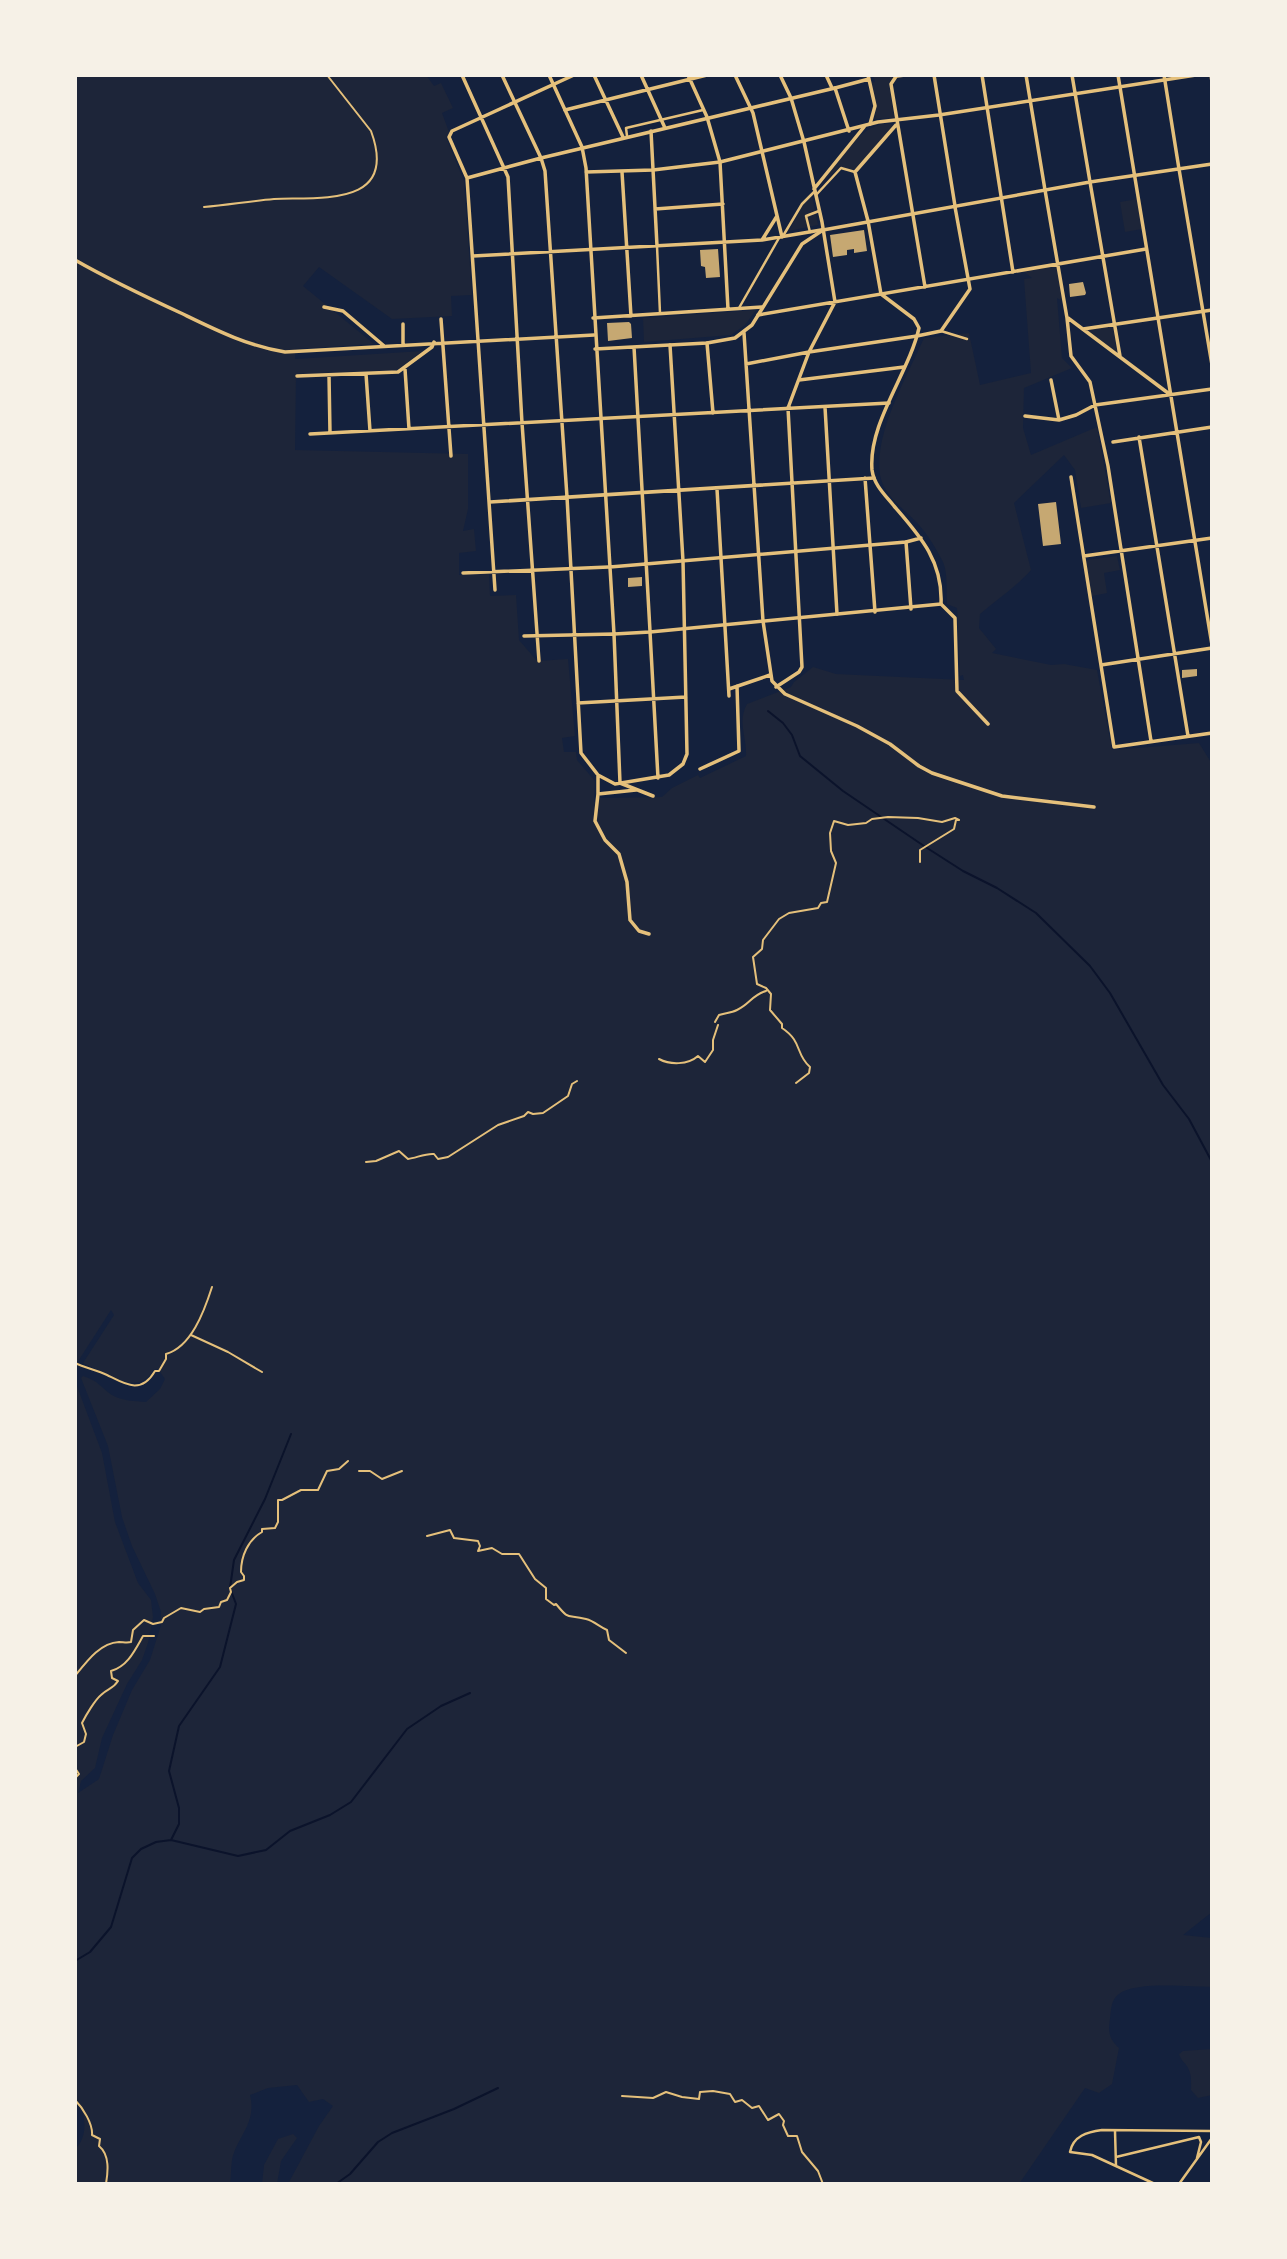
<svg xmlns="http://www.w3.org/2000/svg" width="1287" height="2259" font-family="Roboto,sans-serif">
<rect width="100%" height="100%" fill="#14213d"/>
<path fill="#1d2539" d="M75,75H426L434,86L441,83L453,108L442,113L449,132L446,137L464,181L472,295L451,296L452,316L392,319L319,267L303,286L374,344L295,349V359L423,351L397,370L296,374L295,450L468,454V509L463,531L474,529L476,551L459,553V575L489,574L490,596L516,595L519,640L537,661L568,659L575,736L562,738L564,752H576L577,760L595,781L594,802H598L599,798L662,797L672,788L698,775L700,778L746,756C747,737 737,722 747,704L791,687L794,682L813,667L836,674L964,680L963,675L960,676L957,608L947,604C946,592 948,573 943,562C937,550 928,535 919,525C906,510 884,497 880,475C874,432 907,377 924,338L969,333L980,385L1031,373L1024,279L1032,278L1022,270L1058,264L1064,302L1057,298L1062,358L1072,368L1024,388L1023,428L1031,455L1097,427L1111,503L1081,508L1075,470L1064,455L1014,503L1031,570C1016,587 997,599 980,614L979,628L996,649L992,653L1051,665L1064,664L1097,670L1112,750L1199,743L1212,764V1912L1183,1935L1212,1938V1987C1190,1987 1136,1981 1119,1994C1111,1999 1111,2010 1110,2019C1108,2032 1109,2039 1119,2048L1112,2084L1099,2093L1085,2088L1019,2184H288L319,2126L333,2106L323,2099L309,2102L297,2085L268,2088L250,2095C257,2124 237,2136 232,2160C231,2168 231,2176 230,2184H75V2149C89,2137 86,2111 75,2097V1381L102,1453L115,1522L138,1583L151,1600L153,1617L148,1643L142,1660L127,1684L102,1738L95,1768L81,1781L78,1793L99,1779L113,1735L132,1690L150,1660L161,1625V1612L155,1594L132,1546L122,1517L108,1446L81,1378L83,1376C99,1381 100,1387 112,1395C122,1401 135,1401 146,1402L160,1389L165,1379L158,1369L153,1370C139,1398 103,1372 83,1363L114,1315L111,1310L75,1366Z
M873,75H894L889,83L894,118L875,119L876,107L871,83L875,82Z
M881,124H891L893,126L858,167L853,170L840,167L820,184C837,163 854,132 881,124Z
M812,196L818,225L789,231L802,206Z
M1137,199L1142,229L1125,232L1120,202Z
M756,310L745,325L731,335L644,342L643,318Z
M1113,325L1116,348L1120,356L1083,329Z
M1117,556L1120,570L1104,573L1107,593L1092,596L1086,560Z
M1212,2049V2095L1198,2098L1191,2090C1191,2083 1192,2075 1188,2068C1185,2062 1181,2061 1179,2054L1183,2051Z
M293,2134L297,2138L281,2161L277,2184H262L264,2165L278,2139Z"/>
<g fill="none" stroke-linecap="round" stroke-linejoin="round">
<path stroke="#0b132b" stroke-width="2" d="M768,711L783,723L792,735L800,756L843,791L924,846L963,871L997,888L1036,913L1090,966L1110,993L1163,1085L1189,1119L1212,1162
M171,1840L179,1824V1808L169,1771L179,1726L220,1667L236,1604L230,1588L234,1560L265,1499L291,1434
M75,1961L90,1952L111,1927L132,1858L141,1849L156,1842L171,1840L238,1856L266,1850L290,1831L330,1815L351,1802L407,1729L441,1706L470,1693
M336,2184L350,2174L378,2142L392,2133L454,2109L498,2088"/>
</g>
<path fill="#c6a872" d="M864,230L867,251L854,253V249L847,250V255L833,257L830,235Z
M718,249L720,277L706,278L705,267L701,266L700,250Z
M1083,282L1086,293L1085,295L1070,297L1069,284Z
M629,322L631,324L632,338L608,341L607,323Z
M1056,502L1061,544L1043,546L1038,504Z
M642,577V586L628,587V578Z
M1197,669V676L1182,678V670Z"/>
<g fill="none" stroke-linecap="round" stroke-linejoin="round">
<path stroke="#e5c07b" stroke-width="2" d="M204,207C227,205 251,201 274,199C321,197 399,207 371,131L327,75
M715,1022L719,1015C725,1013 731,1013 737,1010C750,1004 752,995 766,991
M659,1059C670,1065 688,1065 698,1056L705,1062L713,1050V1040L718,1025
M796,1083L809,1073L810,1067C795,1054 803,1042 782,1028V1024L770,1010L771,994L766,988L757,984L753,957L762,949L763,940L779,919L789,913L818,908L821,903L827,902L836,863L831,851L830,833L834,821L848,825L866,823L872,819L888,817L918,818L942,822L955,818L959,820H956L954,829L920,850V862
M366,1162L376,1161L399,1151L408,1159C416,1158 426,1153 434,1154L438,1159L448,1157L498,1125L524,1116L528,1112L533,1114L543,1113L568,1096L572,1084L577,1081
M191,1335L228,1352L262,1372
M75,1363C85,1368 97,1370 107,1375C125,1384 141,1395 155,1371H159L166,1359V1354C191,1347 204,1312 212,1287
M359,1471H370L382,1479L402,1471
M427,1536L450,1530L454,1538L478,1541L480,1546L478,1551L492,1548L502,1554H519L535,1579L546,1588V1599L554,1605L556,1604C570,1621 566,1614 586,1619C594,1621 600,1627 607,1630L609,1640L626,1653
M75,1676C87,1661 100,1643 119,1642C123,1642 127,1643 131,1642L133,1630L144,1620L153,1624L162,1622L164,1618L181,1608L200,1612L204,1609L219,1607L221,1602L227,1600L231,1592L230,1588L237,1582L244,1580V1576L241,1572C241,1556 248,1540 262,1532V1529L275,1528L278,1522V1500H282L301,1490H318L327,1471L339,1469L348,1461
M75,1747L84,1742L86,1734L82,1723C86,1715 95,1700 101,1695C108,1688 113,1689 118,1681L112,1678L111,1671C128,1666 135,1650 143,1636H154
M75,1753V1757
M75,1768L79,1774L75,1778
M622,2096L653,2098L666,2092L682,2097L699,2099L700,2092L713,2091L730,2094L735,2102L742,2100L752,2108L759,2106L768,2120L779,2114L784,2121L783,2125L788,2136H797L802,2152L818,2171L823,2184
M75,2100C83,2108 93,2124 92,2135L100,2139L99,2146C110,2155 108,2172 106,2184"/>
<path stroke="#e5c07b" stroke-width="2.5" d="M627,136L626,128L703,110
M816,195L841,168L855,172
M810,232L806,216L819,211
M783,236L802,204L815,191
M657,246L660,313
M739,308L779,238
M941,331L967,339
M1115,2131L1116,2166
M1116,2157L1199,2137L1201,2142L1197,2158
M1155,2184L1092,2155L1070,2152C1073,2136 1087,2132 1102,2130L1212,2131
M1179,2184L1212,2138"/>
<path stroke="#e5c07b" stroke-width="3.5" d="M462,75L508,177L522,423L539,661
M594,75L623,137
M641,75L665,128
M688,75L707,117L720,162L728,309
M735,75L753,113L782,237
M826,75L832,88
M868,75L875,106L870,124
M897,75L891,84L925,287
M934,75L955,206
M982,75L1013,272
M1118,75L1212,645
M1164,75L1179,169
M1211,75L1212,82
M897,76L905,75
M835,88L869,79
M565,110L707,75
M651,131L657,246
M622,172L631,316
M467,178L541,158L545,171L567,497L581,753L598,775L615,784L669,775L683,764L687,754L683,561L670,345
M1090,182L1120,356
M814,189L864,127
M1045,190L1067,318L1071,356L1090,382L1108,466L1151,741
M655,209L723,204
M868,221L855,172L896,125
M762,240L777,216
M473,256L762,240L821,230
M75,260C110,280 146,297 183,314C216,330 248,346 285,352L594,335
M324,307L343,311L383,345
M758,315L1146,249
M593,318L762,307
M1068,318L1168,393
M441,319L451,456
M1083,329L1212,310
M744,333L763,621L772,681L785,694L857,726L890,744L919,766L932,773L1002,796L1094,807
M707,343L713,413
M403,344V324
M746,364L809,352L917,336
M405,369L409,429
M366,374L370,431
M329,375L330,433
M297,376L398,372L432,347L434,342
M799,380L904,367
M1051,380L1059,420
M825,407L837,614
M1025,416L1059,420L1076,415L1095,405L1212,389
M310,434L889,403
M1139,437L1188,736
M1113,442L1212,427
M1071,477L1114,747L1212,733
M865,478L875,612
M717,489L729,696
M490,502L874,478
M906,542L911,609
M1084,556L1212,538
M463,573L609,567
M495,590L467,178L449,137L452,131L574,75
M941,604L955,618L957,691L988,724
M650,632L658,778
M524,636L614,634L620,783L653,796
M1101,665L1212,648
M776,687L799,672L802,667L788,408L809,352L835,302L822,222L804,142L791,98L780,75
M729,689L770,675
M578,703L686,697
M700,769L739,751L737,686
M598,775V794L636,790
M598,794L595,821L605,840L619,854L627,882L630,920L639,931L649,934"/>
<path stroke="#e5c07b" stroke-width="3.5" d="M502,75L541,158L835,88L849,131
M549,75L582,147L586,168L614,634L650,632L941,604C943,561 920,536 894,506C885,495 874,485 872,470C868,423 909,373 919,328L914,319L881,294L868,221
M1026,75L1045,190
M1072,75L1090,182
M1179,169L1212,365
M586,172L653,170L720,162L878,122L939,115L1196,75
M917,336L941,331L970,289L955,207
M634,347L650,631
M595,349L707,343L735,338L752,325L802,244L823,230L1090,182L1212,164
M610,567L906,542L921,538"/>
</g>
<rect width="1287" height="2259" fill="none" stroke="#f6f1e7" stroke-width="154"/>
</svg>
